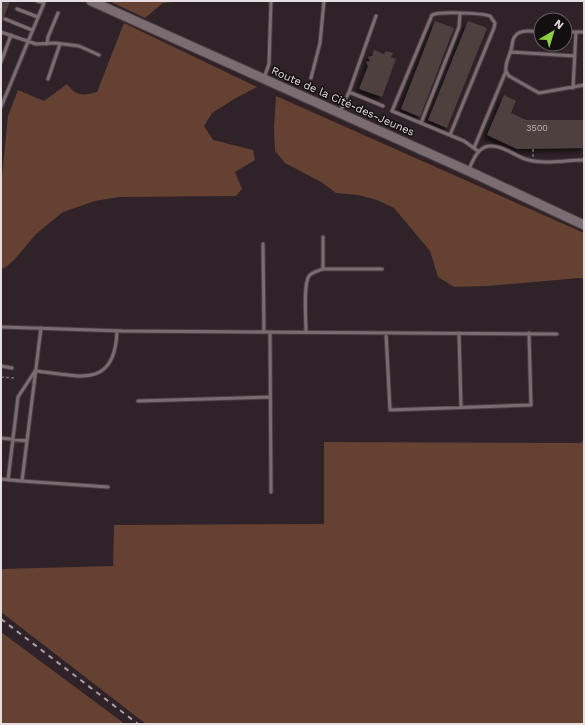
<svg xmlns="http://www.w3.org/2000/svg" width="585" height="725" font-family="'Work Sans',sans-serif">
<defs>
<filter id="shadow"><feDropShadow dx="-3.5" dy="3.5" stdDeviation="2" flood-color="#0009"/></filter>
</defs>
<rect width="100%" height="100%" fill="#2f2228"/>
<path fill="#644130" d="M109,1H181L163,3L145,18Z
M124,23L257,87L236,98L212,113L204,126L213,140L253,150L255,160L235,172L242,189L236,196L119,197L95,201L63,212L36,234L15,259L5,268L1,269V185L8,116L18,90L44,101L67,84C76,96 83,96 97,92Z
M276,96L584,233V279L580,278L487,286L454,287L438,277L430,251L394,208L377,200L358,195L336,193L321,182L285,163L275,151L274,128Z
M584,439V724H146L1,612V569L113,566L114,525L324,524V442L581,443Z
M1,632L125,724H1Z"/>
<path fill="#504040" filter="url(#shadow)" d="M1,1H10L1,25Z
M435,21L454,28L420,117L401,109Z
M468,21L487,28L447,128L428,120Z
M374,50L384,54L386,51L393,53L391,57L396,59L382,97L359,89L368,66L366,62L370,61L368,57L372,56Z
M504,95L516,101L511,113L526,120H584V148L517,149L487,135Z"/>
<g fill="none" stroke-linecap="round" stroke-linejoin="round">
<defs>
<path id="service" d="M17,9L38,17
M5,19L32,30
M1,32L36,44L55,43L79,46L99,55
M565,32H584
M47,44L48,37L58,13
M511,52L575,56
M1,62L11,35
M506,71L509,76L539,93L584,85
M264,78L269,64L271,1
M311,78L320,43L324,1
M48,79L60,44
M573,88L576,32
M349,92L376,16
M1,107L44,3L37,1
M340,112L349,92L383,106
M421,123L459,27L460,14
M450,135L494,28L495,23L490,16C481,13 439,11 432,15L392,111L464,141L478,151
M474,148L506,71C505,64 508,59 510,53C512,49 512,44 513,40C517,28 531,31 541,32
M469,169C473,161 476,151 485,147C497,142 514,155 525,159C544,165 565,160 584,160
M263,244L264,332
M323,269H382
M1,327L123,331L557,334
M41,328L22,481L108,487
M270,332L271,492
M306,332C306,320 303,285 309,276C312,272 318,271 323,269V237
M386,333L390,410L531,405L529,333
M459,333L461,407
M1,366L12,368
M138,401L270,397
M1,438L27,441
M1,479L22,481
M8,480L18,397L35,371C77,375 115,391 117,331"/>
<path id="secondary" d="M91,1L475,174L584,225"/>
</defs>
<use href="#service" stroke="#493e43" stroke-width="5"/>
<use href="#secondary" stroke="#493e43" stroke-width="11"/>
<path stroke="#786c71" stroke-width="1.5" stroke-dasharray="3 2" stroke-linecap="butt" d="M533,149V157
M1,377L14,378"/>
<use href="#service" stroke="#7b6c72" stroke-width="3"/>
<use href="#secondary" stroke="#7b6c72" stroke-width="9"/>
<path stroke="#a99fa3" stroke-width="2" stroke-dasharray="5 5" stroke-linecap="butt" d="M1,619L138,724"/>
</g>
<g text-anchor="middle" stroke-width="3" stroke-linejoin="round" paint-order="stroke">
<g font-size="9" fill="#c0b6b8">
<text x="537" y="131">3500</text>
</g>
<g font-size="11" fill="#e6dde0" stroke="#130e10">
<text transform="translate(343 101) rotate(24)" y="4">Route de la Cité-des-Jeunes</text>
</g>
</g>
<rect width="585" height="725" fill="none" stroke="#e6dde0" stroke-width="4"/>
<g transform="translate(553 32) rotate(38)"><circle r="19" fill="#130e10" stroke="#676163"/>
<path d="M0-3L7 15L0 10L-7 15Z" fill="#8dce44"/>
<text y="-6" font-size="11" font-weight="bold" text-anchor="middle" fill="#e6dde0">N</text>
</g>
</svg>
